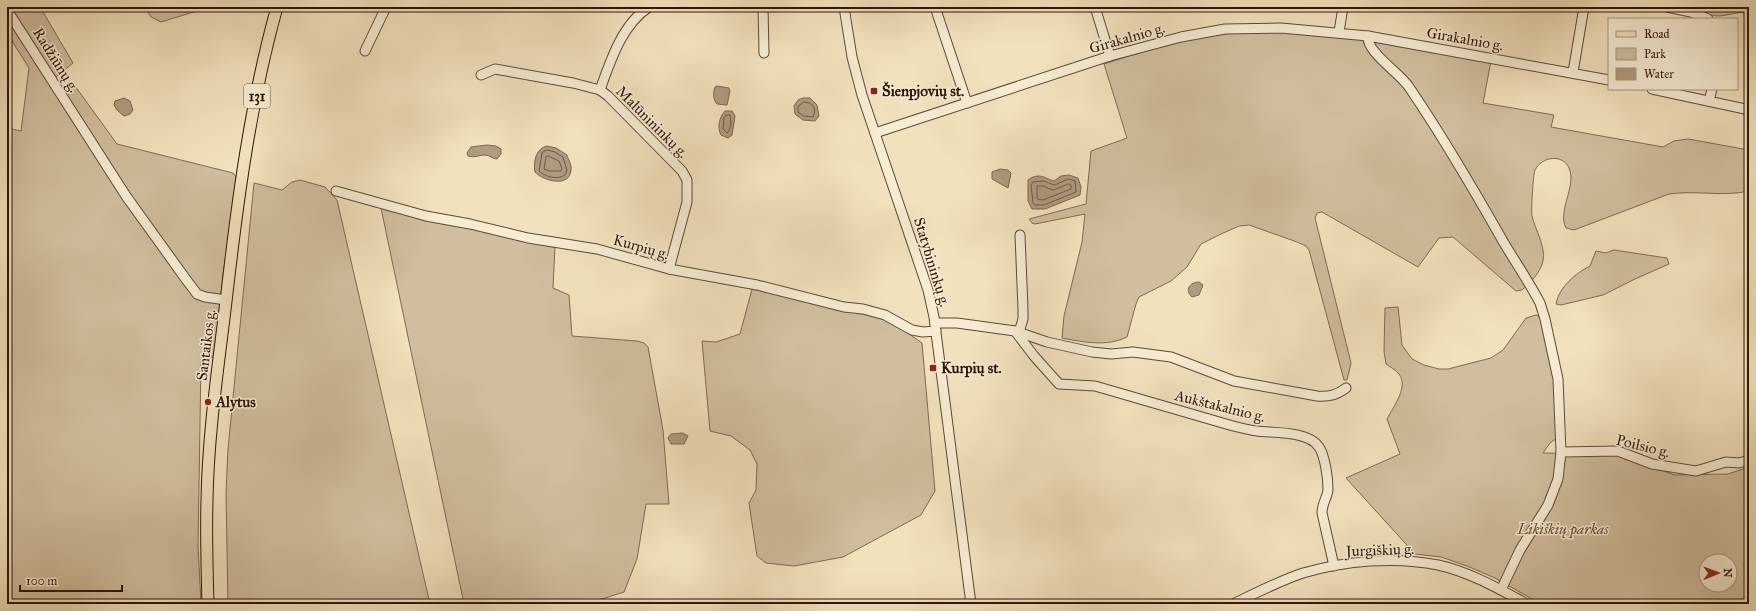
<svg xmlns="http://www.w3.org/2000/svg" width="1756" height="611" font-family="'IM FELL Great Primer',serif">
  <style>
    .green { fill: #d0be9e; stroke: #806954; fill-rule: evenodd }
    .water { fill: #af9b7f; stroke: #7c6550 }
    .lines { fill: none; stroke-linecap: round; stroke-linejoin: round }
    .shore { stroke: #6f5844; stroke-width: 1 }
    .minor-casing { stroke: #604736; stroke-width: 11 }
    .major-casing { stroke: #2f1409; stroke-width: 13 }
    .minor { stroke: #f6ecd3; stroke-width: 9 }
    .major { stroke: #f1e1bc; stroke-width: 11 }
    .poi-dot { fill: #8f2418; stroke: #f6ecd3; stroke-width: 1.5 }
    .labels { text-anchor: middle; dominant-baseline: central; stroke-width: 3; stroke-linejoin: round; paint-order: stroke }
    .shield { fill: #f6ecd3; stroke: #6b5546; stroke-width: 1 }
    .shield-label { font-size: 14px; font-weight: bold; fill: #2f1409 }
    .street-label { font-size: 15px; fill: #2f1409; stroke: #f6ecd3 }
    .poi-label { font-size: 15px; font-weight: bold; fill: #2f1409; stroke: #f6ecd3; text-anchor: start }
    .park-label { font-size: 15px; font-style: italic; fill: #5f4736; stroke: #f6ecd3 }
  </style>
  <rect width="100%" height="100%" fill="#f1e1bc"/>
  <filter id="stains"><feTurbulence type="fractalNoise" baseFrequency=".005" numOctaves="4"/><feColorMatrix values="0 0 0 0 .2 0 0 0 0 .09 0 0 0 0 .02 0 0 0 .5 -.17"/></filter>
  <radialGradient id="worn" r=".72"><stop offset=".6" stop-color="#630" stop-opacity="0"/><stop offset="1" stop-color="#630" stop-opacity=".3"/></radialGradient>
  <g class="green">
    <polygon points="7,7 40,7 73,63 51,81 58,94 75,86 117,144 233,173 236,177 237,185 223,274 215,354 213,357 204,358 201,362 198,546 201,604 7,604 7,128 21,131 29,68 7,33"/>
    <polygon points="145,7 210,7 161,22 151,17"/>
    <path d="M1683,7H1749V13C1736,11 1729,16 1717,16C1708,15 1693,9 1683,7Z"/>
    <path d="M1275,30L1349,37L1491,61L1483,103L1554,115L1551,127L1663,147L1674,141L1688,139L1749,150V191C1723,197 1695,190 1669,194L1574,230L1566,228C1557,210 1577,187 1569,168C1563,154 1542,156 1535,170C1533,175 1531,211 1532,216C1535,229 1546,247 1543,261C1540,273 1531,282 1522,290L1516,291L1453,237L1439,238L1418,267L1322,212L1317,213L1315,218L1351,363L1347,380H1344L1309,250L1306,246L1297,242L1249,225L1239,226L1221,234L1201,244L1187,267L1171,281L1139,297L1136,304L1127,337C1107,347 1083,342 1062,338L1064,316L1082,242L1085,214L1035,224L1032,223L1029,219L1086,204L1091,151L1127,138L1104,64C1138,53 1173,42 1208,35C1230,31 1253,31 1275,30Z"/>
    <polygon points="300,180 325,187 337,200 430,604 228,604 226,493 228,449 254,183 282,190 292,182"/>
    <polygon points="381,208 555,247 553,288 569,295 572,336 637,341 644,343 648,347 663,430 669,504 646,504 637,559 624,592 602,599 583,602 581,604 464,604"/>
    <path d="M1614,250L1667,258L1669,264L1635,279L1603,295L1561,305L1556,304C1559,287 1576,273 1590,266L1596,251L1606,253Z"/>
    <polygon points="752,289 889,320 922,343 935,491 921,515 843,557 794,566 766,563 757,556 749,503 756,490 757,464 750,450 731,436 710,431 702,341 716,342 740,334"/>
    <path d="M1398,307L1402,345L1412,359L1424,365L1439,369H1448L1491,358L1503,350L1526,318L1536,315L1541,317L1553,366L1557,438L1550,443L1543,453L1614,454L1675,475L1728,474L1749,467V604H1541L1495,578L1467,566L1441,557L1415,554L1346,478L1400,454L1387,419C1393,407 1409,387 1399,374C1396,370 1390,367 1386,364L1384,351L1385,308ZM1706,561H1730V585H1706Z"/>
  </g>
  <g class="water">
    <path d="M717,86L729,88L730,91L727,105L717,104C713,100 713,92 715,87Z"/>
    <polygon points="124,98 130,101 133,110 130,114 124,116 117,110 114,105 115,101"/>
    <polygon points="803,98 810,98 817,105 819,116 815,121 803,120 795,114 794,106 798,100"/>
    <path d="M725,111H732L735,116L732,135L728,138L721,135C717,127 719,118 725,111Z"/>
    <path d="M487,145L496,146L501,149V154L497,159C492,159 490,155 485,155C479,155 475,158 468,156L467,153L471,147Z"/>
    <path d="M547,146L556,148L567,155C568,159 572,165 571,170C570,188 543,181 535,172C533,162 536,148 547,146Z"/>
    <polygon points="1000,169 1008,170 1011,173 1008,188 992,179 992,172"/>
    <path d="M1069,175L1078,178L1081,187L1080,195L1045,209H1032L1028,201V180C1039,172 1044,178 1054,181L1061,176Z"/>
    <path d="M1199,282L1203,285L1199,295L1192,297C1184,290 1190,282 1199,282Z"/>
    <polygon points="683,433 688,436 684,444 671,444 668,438 671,434"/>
  </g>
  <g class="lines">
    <g class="shore">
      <path d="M804,102C813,102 817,109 813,117L804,116L798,112V107Z"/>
      <polygon points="727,115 730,115 731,124 729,131 727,133 723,129 724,118"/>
      <path d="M547,150L555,152L563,157L567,170L565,175C557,180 545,177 539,171L542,153Z"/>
      <polygon points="548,156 559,161 562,169 561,171 549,171 544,169 546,157"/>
      <polygon points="1069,179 1075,181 1076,192 1044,205 1035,205 1033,203 1031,185 1033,182 1044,181 1054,185"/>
      <polygon points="1069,184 1071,185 1071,189 1043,200 1037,199 1037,186 1043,186 1053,190"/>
    </g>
    <defs>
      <g id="minor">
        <polyline points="763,7 764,53"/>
        <polyline points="844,7 852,57 862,95 928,290 934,317 971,604"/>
        <polyline points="935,7 967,103"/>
        <polyline points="1095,7 1110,56"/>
        <polyline points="1667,7 1691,12 1708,19"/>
        <polyline points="7,10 126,196 185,278 197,294 205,297 226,300"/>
        <polyline points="1339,32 1343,7"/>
        <path d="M1368,36C1366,52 1400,73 1409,87C1443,137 1474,190 1504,243C1516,263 1529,282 1540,303L1545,319L1558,379L1561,452"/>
        <polyline points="365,51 386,7"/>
        <polyline points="1573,72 1584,7"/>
        <polyline points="481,75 495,69 573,83 600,90 608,96 682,171 687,180 687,202 669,269"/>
        <polyline points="1652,89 1745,109 1749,108"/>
        <path d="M600,90C610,62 622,24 649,7"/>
        <polyline points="1709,101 1712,89"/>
        <polyline points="875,133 1110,56 1181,37 1225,29 1281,28 1368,36 1609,80"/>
        <polyline points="336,191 426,216 470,224 528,238 597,249 669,269 757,285 844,307 863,309 885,315 912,330 923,332 936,331"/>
        <path d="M935,323H957L1015,331L1047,342L1092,352L1111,354L1133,352L1171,357L1234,381L1317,396C1329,397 1337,395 1346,388"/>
        <path d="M1015,331L1034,356L1059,384L1095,386L1233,426C1241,428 1249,430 1257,431C1274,433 1309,431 1319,447C1325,456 1328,478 1328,489C1328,497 1322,502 1322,513L1334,566"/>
        <polyline points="1019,332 1023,319 1023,309 1020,235"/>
        <polyline points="1501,590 1520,550 1548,505 1558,479 1561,452 1618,451 1652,464 1696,471 1726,462 1739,463 1749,460"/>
        <path d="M1233,604C1256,593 1279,581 1303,573C1345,561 1395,556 1438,565C1470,572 1499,589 1527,604"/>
      </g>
      <path id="major" d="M208,604C207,570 206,535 207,501C208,432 219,362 227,293C238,197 251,100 277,7"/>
    </defs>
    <use href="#minor" class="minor-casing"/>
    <use href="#major" class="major-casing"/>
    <use href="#minor" class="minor"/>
    <use href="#major" class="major"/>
  </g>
  <g class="poi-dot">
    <rect x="870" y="87" width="8" height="8" rx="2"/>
    <rect x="929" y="364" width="8" height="8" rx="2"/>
    <circle cx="208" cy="402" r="4"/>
  </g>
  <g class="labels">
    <rect class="shield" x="244" y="84" width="26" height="24" rx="3"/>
    <g class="shield-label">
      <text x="257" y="96">131</text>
    </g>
    <g class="street-label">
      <text transform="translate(1127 38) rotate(-16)">Girakalnio g.</text>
      <text transform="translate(1465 39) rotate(10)">Girakalnio g.</text>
      <text transform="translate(56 60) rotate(58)">Radžiūnų g.</text>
      <text transform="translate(652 122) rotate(45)">Malūnininkų g.</text>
      <text transform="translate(641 247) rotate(16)">Kurpių g.</text>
      <text transform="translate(932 262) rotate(73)">Statybininkų g.</text>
      <text transform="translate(206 345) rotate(-83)">Santaikos g.</text>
      <text transform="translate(1220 406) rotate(14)">Aukštakalnio g.</text>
      <text transform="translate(1643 446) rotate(14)">Poilsio g.</text>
      <text transform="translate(1380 550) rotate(-2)">Jurgiškių g.</text>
    </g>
    <g class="poi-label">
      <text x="882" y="91">Šienpjovių st.</text>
      <text x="941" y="368">Kurpių st.</text>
      <text x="216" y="402">Alytus</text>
    </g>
    <g class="park-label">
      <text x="1563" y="529">Likiškių parkas</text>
    </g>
  </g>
  <rect width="1756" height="611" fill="none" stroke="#f1e1bc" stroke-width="24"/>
  <rect x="8" y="8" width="1740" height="595" fill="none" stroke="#2f1409" stroke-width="2"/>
  <rect x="12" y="12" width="1732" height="587" fill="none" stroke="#2f1409"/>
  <rect x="1608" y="18" width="130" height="72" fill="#f6ecd3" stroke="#a69682"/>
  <rect x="1616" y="31" width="20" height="6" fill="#f1e1bc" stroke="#a69682"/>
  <text x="1644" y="38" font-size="12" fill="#2f1409">Road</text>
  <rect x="1616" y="48" width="20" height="12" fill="#d0be9e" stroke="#a69682"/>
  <text x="1644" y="58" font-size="12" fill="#2f1409">Park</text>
  <rect x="1616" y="68" width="20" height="12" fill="#af9b7f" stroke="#a69682"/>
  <text x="1644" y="78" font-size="12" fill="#2f1409">Water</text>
  <g transform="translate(1718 573) rotate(89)"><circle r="19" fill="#f6ecd3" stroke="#a69682"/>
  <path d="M0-3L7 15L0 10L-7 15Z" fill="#8f2418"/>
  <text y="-6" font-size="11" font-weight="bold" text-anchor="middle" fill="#2f1409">N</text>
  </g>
  <path d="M20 585v6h102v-6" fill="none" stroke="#2f1409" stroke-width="2"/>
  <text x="26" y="585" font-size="12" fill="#2f1409" stroke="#f6ecd3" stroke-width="3" paint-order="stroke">100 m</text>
  <rect width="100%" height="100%" filter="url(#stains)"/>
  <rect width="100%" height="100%" fill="url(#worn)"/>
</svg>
